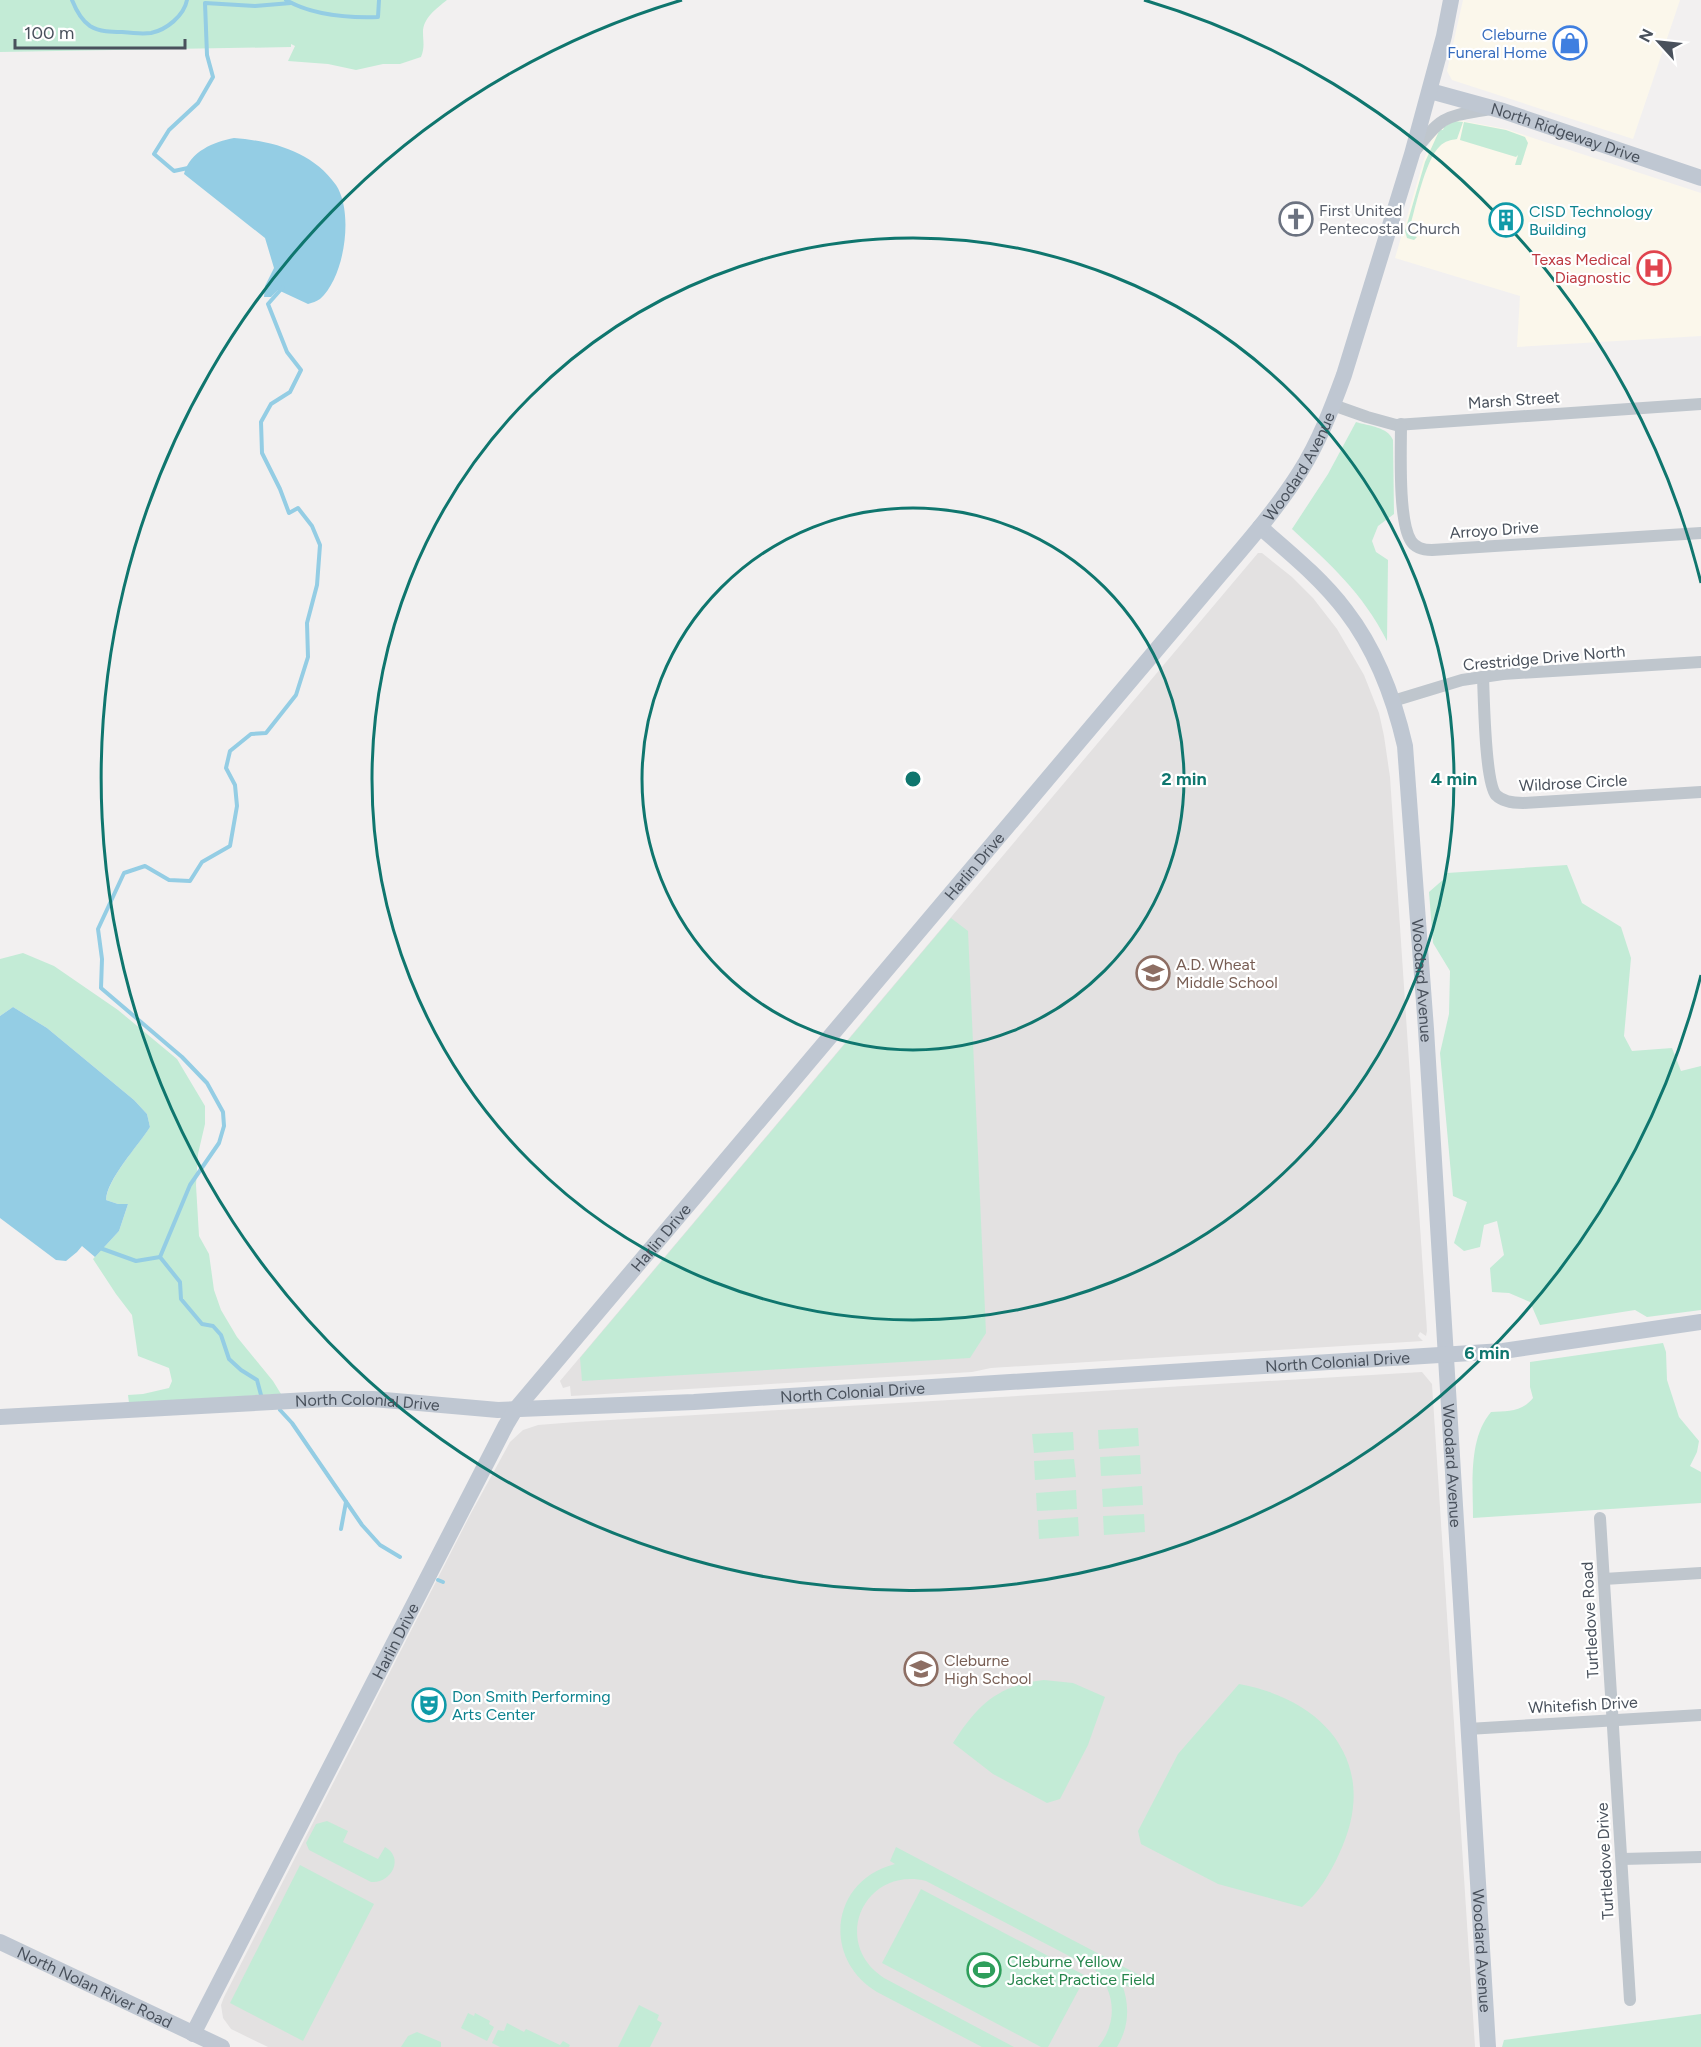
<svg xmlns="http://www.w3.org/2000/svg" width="1701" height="2047" font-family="Figtree,sans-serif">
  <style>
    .commercial { fill: #fbf7eb }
    .education { fill: #e3e1e1 }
    .green { fill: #c3ebd6 }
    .water { fill: #94cde4 }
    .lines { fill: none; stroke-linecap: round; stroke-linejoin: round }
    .stream { stroke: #94cde4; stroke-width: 4 }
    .street { stroke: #bfc6cd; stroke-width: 12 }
    .secondary { stroke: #bfc7d2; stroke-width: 16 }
    .ring { fill: none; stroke: #0f766e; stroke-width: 3 }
    .labels { text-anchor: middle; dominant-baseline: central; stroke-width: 4.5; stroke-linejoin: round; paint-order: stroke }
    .shop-label { font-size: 16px; fill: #366cbe; stroke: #fff; text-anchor: end }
    .street-label { font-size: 16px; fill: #49515c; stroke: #fff }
    .worship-label { font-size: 16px; fill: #5b616d; stroke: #fff; text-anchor: start }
    .culture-label { font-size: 16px; fill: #0d838f; stroke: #fff; text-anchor: start }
    .health-label { font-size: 16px; fill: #be3a42; stroke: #fff; text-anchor: end }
    .education-label { font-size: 16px; fill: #785e54; stroke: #fff; text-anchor: start }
    .leisure-label { font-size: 16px; fill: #27864d; stroke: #fff; text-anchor: start }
    .centre { fill: #0f766e; stroke: #fff; stroke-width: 3 }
    .ring-label { font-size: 18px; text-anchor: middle; font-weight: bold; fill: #0f766e; stroke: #fff; stroke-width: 4.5; stroke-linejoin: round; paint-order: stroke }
  </style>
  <rect width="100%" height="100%" fill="#f2f0f0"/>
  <g class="commercial">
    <polygon points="1463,0 1680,0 1633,139 1452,80 1447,71"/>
    <polygon points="1458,120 1506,129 1701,193 1701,336 1517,347 1520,296 1395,258 1424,159 1433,136 1436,130"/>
  </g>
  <g class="education">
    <polygon points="1258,553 1262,553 1292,577 1313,598 1337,629 1364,675 1379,713 1384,736 1390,777 1427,1331 1426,1336 1420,1332 1418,1336 1423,1341 991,1368 972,1372 571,1396 570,1386 563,1388 560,1381"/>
    <polygon points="1422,1372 1432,1384 1475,2047 268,2047 231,2029 223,2018 221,2005 224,1997 470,1515 510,1442 523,1430 538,1425 576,1422"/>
  </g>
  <g class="green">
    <path d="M0,0H447C437,8 423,18 423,32C423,42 425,47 421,57L400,64H383L356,70L328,64L288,61L295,46L291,44V47L0,52Z"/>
    <path d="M1454,121L1463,122L1457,139C1451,140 1445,141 1440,146C1425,159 1414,214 1408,234L1417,237L1414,240L1407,238L1405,231L1425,162L1440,129L1443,130L1444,127Z"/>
    <polygon points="1464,122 1506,130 1525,137 1528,143 1521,165 1515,165 1518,155 1516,157 1460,140"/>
    <path d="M1356,422C1369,426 1388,427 1393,440L1394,514L1378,526L1372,541L1376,552L1388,560L1387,641C1362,592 1331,565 1292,529L1328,474Z"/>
    <polygon points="1567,865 1582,903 1621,927 1631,958 1624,1036 1632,1051 1672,1048 1681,1071 1701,1066 1701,1310 1647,1317 1635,1310 1540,1325 1530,1302 1509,1293 1492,1292 1490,1268 1504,1255 1497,1221 1484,1225 1480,1247 1464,1251 1454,1243 1467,1202 1453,1196 1440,1053 1449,1014 1450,971 1433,943 1429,892 1445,878 1447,873"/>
    <polygon points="951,918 968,931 986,1333 970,1358 582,1381 580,1358"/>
    <path d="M23,953L54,966L118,1010L177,1059L205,1106V1124L198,1154L196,1185L199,1236L209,1254L214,1290L221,1310L237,1337L273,1381L281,1394L129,1403L128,1395L143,1394L169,1388L172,1381L169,1368L138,1356L132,1315L116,1294L93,1259L119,1231L128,1204H118L106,1200C108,1178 137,1147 150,1127L147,1114L134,1100L47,1028L13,1007L0,1016V959Z"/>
    <path d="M1663,1343L1666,1352L1667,1380L1679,1417L1699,1441L1697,1452L1690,1466L1701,1472V1503L1473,1518C1473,1484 1468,1439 1491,1412C1507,1411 1522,1412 1533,1398L1530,1387V1362Z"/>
    <polygon points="1138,1428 1139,1446 1099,1449 1098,1430"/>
    <polygon points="1073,1432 1074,1450 1034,1453 1032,1434"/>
    <polygon points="1140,1455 1141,1474 1101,1476 1100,1457"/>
    <polygon points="1074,1459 1076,1477 1035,1480 1034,1461"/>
    <polygon points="1142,1486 1143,1505 1103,1507 1102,1489"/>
    <polygon points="1076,1490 1077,1509 1037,1511 1036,1493"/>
    <polygon points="1144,1514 1145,1532 1104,1535 1103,1516"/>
    <polygon points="1078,1517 1079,1536 1039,1539 1038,1520"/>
    <path d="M1044,1680L1073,1683L1105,1697L1088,1745L1060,1799L1047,1803L993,1774L953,1743C977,1705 998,1685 1044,1680Z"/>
    <path d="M1239,1684C1328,1700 1381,1767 1339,1854C1330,1874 1319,1892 1302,1907L1218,1884L1141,1844L1138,1831L1178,1754Z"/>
    <path d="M327,1821L348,1831L343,1842L378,1859L385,1847C405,1858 391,1884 371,1882L309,1850L306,1843L316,1824Z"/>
    <path d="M896,1847L1141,1976L1134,1989L1122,1984C1130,2006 1129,2027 1117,2047H1098C1118,2023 1116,1991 1094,1969L926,1881C864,1866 830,1943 884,1978L1014,2047H982L877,1992C821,1958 831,1880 895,1864L890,1861Z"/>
    <polygon points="300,1865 374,1904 303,2041 230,2003"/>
    <polygon points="921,1889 1086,1976 1048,2047 1041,2047 882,1963"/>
    <polygon points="639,2005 659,2015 657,2020 662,2023 650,2047 618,2047"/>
    <polygon points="468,2013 474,2016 475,2013 490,2021 489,2024 494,2027 487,2041 461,2028"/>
    <polygon points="1701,2014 1701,2047 1502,2047 1504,2040"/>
    <polygon points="507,2023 524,2032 526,2029 560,2045 563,2041 570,2045 569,2047 500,2047 492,2043 498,2030 504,2031"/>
    <polygon points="417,2032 441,2042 441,2047 401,2047 408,2036"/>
  </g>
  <g class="water">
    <path d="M234,138C272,141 312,151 336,185C354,212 345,277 320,299C317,301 312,303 308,304L278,290L271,297H264L265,286L274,268L265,238L184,174C190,151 214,142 234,138Z"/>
    <path d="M13,1007L47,1028L134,1100L147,1114L150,1127C138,1146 107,1179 106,1200L118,1204H128L119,1231L95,1257L82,1246L77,1252L66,1261L56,1260L0,1218V1016Z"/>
  </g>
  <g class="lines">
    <g class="stream">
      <path d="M72,0C76,10 81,20 90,26C100,32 112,32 122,32C131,33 142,34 151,33C166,30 184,16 187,0"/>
      <path d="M286,0C312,15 348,18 378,17L379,0"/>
      <polyline points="188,168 174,171 154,154 169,130 198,103 213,77 207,55 205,3 255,6 291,3"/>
      <polyline points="100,1248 136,1261 160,1257"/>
      <polyline points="261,1395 257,1380 241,1370 229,1359 221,1335 213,1326 202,1324 181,1299 180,1282 160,1257 190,1185 219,1143 224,1126 223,1112 207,1083 182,1057 101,988 102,959 98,929 124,873 145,866 169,880 190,881 202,862 230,846 237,806 235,785 226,768 230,751 251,734 266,733 296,695 308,657 307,623 317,585 320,545 312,526 298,508 289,513 280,489 262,453 261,422 271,404 290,392 301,370 287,352 268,304 283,287"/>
      <polyline points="280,1410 292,1423 362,1525 380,1545 400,1557"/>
      <polyline points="341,1529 346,1502"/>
      <polyline points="438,1580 443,1582"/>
    </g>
    <g class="street">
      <path d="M1415,151C1443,114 1445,117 1490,109"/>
      <polyline points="1333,405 1367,417 1396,425 1701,404"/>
      <path d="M1401,424C1401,450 1398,521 1411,541C1416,549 1424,550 1432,550L1701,533"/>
      <path d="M1483,677C1484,699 1485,782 1496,795C1503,802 1513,803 1523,803L1701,792"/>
      <polyline points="1393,701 1462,680 1503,674 1701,662"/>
      <polyline points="1600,1518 1630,2000"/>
      <polyline points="1604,1579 1701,1573"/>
      <polyline points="1468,1729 1701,1715"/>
      <polyline points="1622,1859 1701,1857"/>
    </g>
    <g class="secondary">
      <path id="s1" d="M1430,91L1503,111L1701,178"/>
      <path id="s2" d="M1260,527C1290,553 1322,579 1346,611C1376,650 1394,698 1405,746L1426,1029L1488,2047"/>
      <path id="s3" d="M0,1417L327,1399H373L498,1410L694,1402L1503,1351L1701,1322"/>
      <path id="s4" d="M0,1942L222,2047"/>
      <path id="s5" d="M193,2034L506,1425L515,1410L1217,578C1246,544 1276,510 1300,472C1319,442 1332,408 1344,375L1412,154L1444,36L1451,0"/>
    </g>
  </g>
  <g class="ring">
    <circle cx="913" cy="779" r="271"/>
    <circle cx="913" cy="779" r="541"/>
    <path d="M1701 975A812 812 0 1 1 682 0M1144 0A812 812 0 0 1 1701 583"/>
  </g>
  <defs>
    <symbol id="shop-ring" viewBox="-11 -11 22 22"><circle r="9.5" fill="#fff" stroke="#3f7fe0" stroke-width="1.5"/><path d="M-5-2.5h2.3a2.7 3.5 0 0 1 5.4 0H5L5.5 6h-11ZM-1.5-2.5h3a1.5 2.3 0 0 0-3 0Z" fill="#3f7fe0"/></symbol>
    <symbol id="church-ring" viewBox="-11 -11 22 22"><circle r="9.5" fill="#fff" stroke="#6b7280" stroke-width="1.5"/><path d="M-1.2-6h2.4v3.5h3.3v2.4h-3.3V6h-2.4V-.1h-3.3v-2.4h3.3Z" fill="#6b7280"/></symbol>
    <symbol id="building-ring" viewBox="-11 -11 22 22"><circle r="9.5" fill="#fff" stroke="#0f9aa8" stroke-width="1.5"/><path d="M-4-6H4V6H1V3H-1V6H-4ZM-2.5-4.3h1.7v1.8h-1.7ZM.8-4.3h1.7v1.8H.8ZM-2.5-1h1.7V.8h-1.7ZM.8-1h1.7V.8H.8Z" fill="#0f9aa8"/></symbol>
    <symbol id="hospital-ring" viewBox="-11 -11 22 22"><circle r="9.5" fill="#fff" stroke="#e0444e" stroke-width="1.5"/><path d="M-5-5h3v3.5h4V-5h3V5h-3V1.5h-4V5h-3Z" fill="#e0444e"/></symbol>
    <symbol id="school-ring" viewBox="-11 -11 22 22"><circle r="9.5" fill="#fff" stroke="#8d6e63" stroke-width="1.5"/><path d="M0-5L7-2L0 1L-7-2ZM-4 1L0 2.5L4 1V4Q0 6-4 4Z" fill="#8d6e63"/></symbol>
    <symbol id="theatre-ring" viewBox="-11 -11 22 22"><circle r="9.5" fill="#fff" stroke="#0f9aa8" stroke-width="1.5"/><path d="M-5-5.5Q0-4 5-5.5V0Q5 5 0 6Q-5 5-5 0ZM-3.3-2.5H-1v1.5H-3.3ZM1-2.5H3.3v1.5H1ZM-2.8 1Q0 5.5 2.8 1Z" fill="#0f9aa8"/></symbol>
    <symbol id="stadium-ring" viewBox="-11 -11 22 22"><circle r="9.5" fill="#fff" stroke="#2e9e5b" stroke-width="1.5"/><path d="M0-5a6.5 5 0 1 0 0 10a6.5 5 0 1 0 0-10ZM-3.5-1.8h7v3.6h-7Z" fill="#2e9e5b"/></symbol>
  </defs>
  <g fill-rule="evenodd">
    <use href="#shop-ring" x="1551" y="24" width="38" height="38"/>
    <use href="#church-ring" x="1277" y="200" width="38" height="38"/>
    <use href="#building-ring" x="1487" y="201" width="38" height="38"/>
    <use href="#hospital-ring" x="1635" y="249" width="38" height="38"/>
    <use href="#school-ring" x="1134" y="954" width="38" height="38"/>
    <use href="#school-ring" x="902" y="1650" width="38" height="38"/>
    <use href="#theatre-ring" x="410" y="1686" width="38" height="38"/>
    <use href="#stadium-ring" x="965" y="1951" width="38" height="38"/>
  </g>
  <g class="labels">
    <g class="shop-label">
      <text x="1547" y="34">Cleburne<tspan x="1547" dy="18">Funeral Home</tspan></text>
    </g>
    <g class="street-label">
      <text stroke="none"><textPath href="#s1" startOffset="142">North Ridgeway Drive</textPath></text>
      <text transform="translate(1514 400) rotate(-4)">Marsh Street</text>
      <text stroke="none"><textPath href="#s5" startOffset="1930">Woodard Avenue</textPath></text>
      <text transform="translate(1494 530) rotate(-4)">Arroyo Drive</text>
      <text transform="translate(1544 658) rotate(-5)">Crestridge Drive North</text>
      <text transform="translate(1573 783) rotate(-3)">Wildrose Circle</text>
      <text stroke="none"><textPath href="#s5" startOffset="1414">Harlin Drive</textPath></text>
      <text stroke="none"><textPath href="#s2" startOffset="504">Woodard Avenue</textPath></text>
      <text stroke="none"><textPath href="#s5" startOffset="928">Harlin Drive</textPath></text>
      <text stroke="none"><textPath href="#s3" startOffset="1340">North Colonial Drive</textPath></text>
      <text stroke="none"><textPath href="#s3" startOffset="854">North Colonial Drive</textPath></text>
      <text stroke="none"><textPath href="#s3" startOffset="368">North Colonial Drive</textPath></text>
      <text stroke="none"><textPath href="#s2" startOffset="990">Woodard Avenue</textPath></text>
      <text transform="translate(1590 1620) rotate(-93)">Turtledove Road</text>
      <text stroke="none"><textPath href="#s5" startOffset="442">Harlin Drive</textPath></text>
      <text transform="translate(1583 1705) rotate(-3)">Whitefish Drive</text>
      <text transform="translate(1605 1861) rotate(-93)">Turtledove Drive</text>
      <text stroke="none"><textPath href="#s2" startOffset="1476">Woodard Avenue</textPath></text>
      <text stroke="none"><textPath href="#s4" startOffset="105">North Nolan River Road</textPath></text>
    </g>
    <g class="worship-label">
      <text x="1319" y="210">First United<tspan x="1319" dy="18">Pentecostal Church</tspan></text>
    </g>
    <g class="culture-label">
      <text x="1529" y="211">CISD Technology<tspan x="1529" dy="18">Building</tspan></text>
      <text x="452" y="1696">Don Smith Performing<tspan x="452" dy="18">Arts Center</tspan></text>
    </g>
    <g class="health-label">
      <text x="1631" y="259">Texas Medical<tspan x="1631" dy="18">Diagnostic</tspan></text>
    </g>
    <g class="education-label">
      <text x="1176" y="964">A.D. Wheat<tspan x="1176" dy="18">Middle School</tspan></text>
      <text x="944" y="1660">Cleburne<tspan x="944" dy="18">High School</tspan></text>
    </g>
    <g class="leisure-label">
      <text x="1007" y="1961">Cleburne Yellow<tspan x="1007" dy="18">Jacket Practice Field</tspan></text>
    </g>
  </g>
  <circle cx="913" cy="779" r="9" class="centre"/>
  <g class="ring-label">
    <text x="1184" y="785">2 min</text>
    <text x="1454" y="785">4 min</text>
    <text x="1487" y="1359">6 min</text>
  </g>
  <g transform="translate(1659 42) rotate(297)" stroke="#ffffff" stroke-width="4.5" paint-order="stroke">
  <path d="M0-4.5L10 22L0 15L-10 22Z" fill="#49515c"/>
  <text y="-9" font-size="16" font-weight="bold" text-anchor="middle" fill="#49515c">N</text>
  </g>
  <path d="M15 39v9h170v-9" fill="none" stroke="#49515c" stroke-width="3"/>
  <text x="24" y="39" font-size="18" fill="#49515c" stroke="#ffffff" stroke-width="4.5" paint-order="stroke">100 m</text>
</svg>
